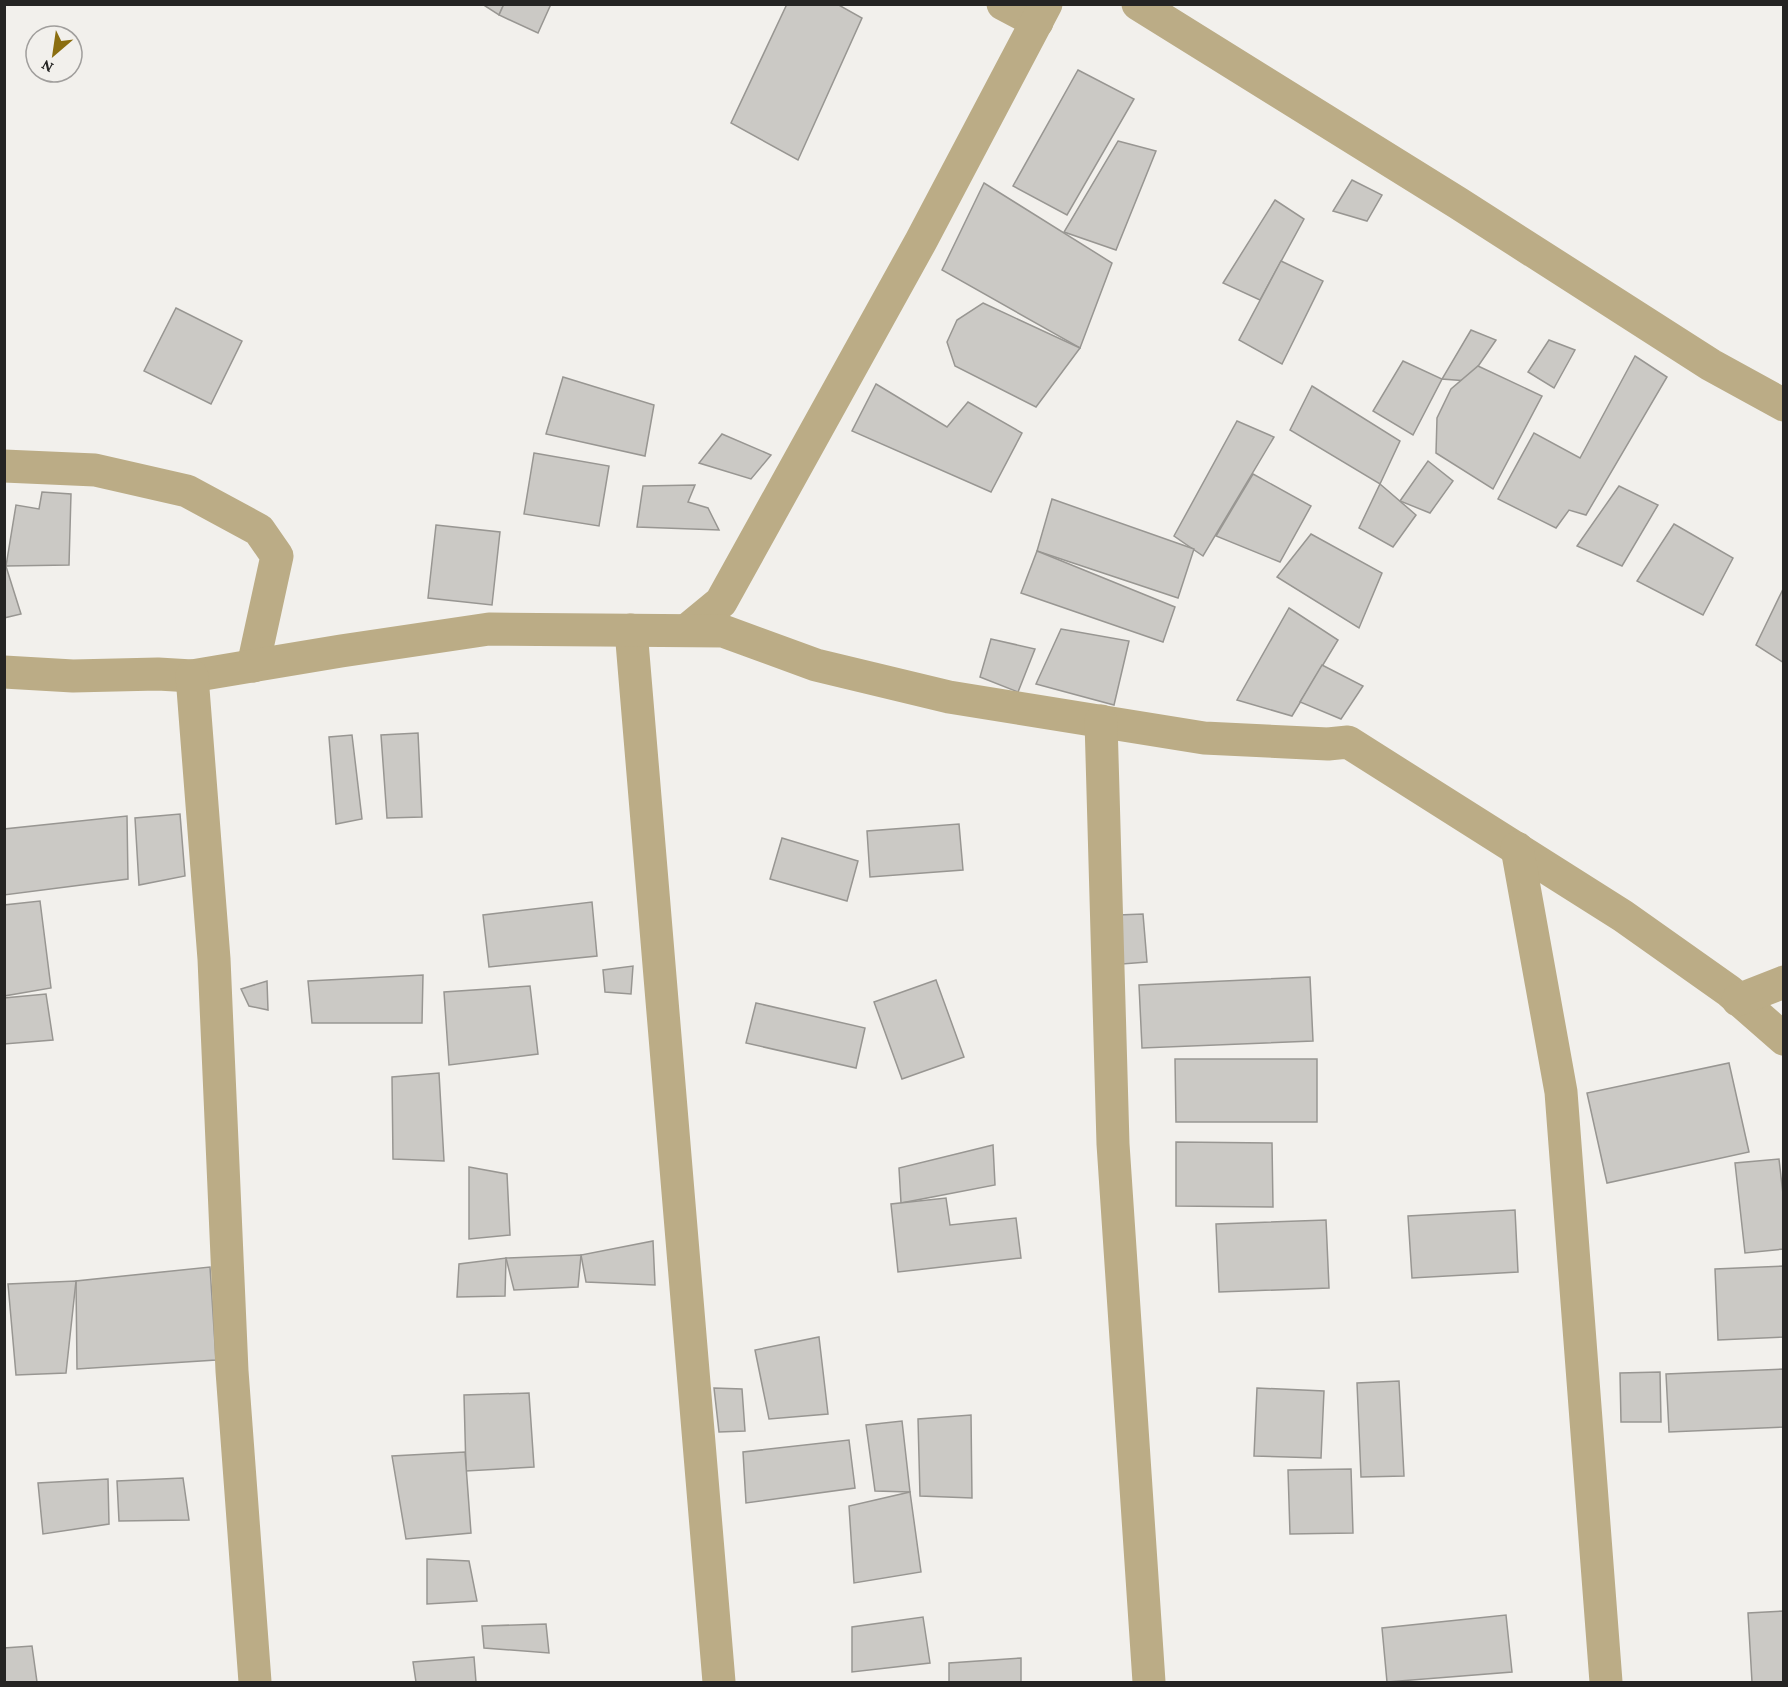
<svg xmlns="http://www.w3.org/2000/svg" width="1788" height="1687" font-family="'Crimson Pro',serif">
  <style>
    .building { fill: #cbc9c5; stroke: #989692; stroke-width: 1.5 }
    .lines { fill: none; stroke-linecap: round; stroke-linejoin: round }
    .minor { stroke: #bbac86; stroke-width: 33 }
  </style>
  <rect width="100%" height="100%" fill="#f2f0ec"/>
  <g class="building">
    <polygon points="482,4 504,4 499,15"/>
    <polygon points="504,4 551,4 538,33 499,15"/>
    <polygon points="787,4 837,4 862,18 798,160 731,123"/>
    <polygon points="1078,70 1134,99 1067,215 1013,186"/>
    <polygon points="1118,141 1156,151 1116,250 1064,232"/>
    <polygon points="1352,180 1382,195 1367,221 1333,211"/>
    <polygon points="984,183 1112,263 1080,348 942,270"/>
    <polygon points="1275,200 1304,219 1260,300 1223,283"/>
    <polygon points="1281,261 1323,281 1282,364 1239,340"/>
    <polygon points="983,303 1080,348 1036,407 955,366 947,342 957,320"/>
    <polygon points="176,308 242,341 211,404 144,371"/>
    <polygon points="1471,330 1496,340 1468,381 1442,379"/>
    <polygon points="1549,340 1575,350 1554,388 1528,372"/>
    <polygon points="1635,356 1667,377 1586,515 1569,510 1556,528 1498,499 1534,433 1580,458"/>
    <polygon points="1403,361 1442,379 1413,435 1373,411"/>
    <polygon points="1478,366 1542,396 1493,489 1436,453 1437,418 1451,389"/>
    <polygon points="563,377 654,405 645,456 546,434"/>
    <polygon points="876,384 947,427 968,402 1022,433 991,492 852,431"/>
    <polygon points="1312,386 1400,441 1380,484 1290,430"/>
    <polygon points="1237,421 1274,437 1203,556 1174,536"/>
    <polygon points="722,434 771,455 751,479 699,463"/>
    <polygon points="534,453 609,466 599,526 524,514"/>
    <polygon points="1428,461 1453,481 1430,513 1400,501"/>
    <polygon points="1253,474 1311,506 1280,562 1216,536"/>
    <polygon points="1380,484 1416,515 1393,547 1359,528"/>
    <polygon points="695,485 688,502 708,508 719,530 637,527 643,486"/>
    <polygon points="1619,486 1658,505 1622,566 1577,546"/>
    <polygon points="42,492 71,494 69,565 6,566 16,505 39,509"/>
    <polygon points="1052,499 1194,549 1178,598 1037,551"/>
    <polygon points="1674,524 1733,558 1703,615 1637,581"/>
    <polygon points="436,525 500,532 492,605 428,598"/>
    <polygon points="1311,534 1382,573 1359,628 1277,577"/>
    <polygon points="1037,551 1175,607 1163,642 1021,593"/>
    <polygon points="4,560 21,614 4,618"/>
    <polygon points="1784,587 1784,663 1756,645"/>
    <polygon points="1289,608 1338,640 1292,716 1237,700"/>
    <polygon points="1061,629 1129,641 1114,705 1036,684"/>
    <polygon points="991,639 1035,649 1018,692 980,677"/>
    <polygon points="1322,665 1363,686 1341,719 1300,702"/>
    <polygon points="418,733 422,817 387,818 381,735"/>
    <polygon points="352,735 362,819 336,824 329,737"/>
    <polygon points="180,814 185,876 139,885 135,818"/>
    <polygon points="127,816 128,879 4,895 4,829"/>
    <polygon points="959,824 963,870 870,877 867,831"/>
    <polygon points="782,838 858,861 847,901 770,879"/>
    <polygon points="40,901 51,988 4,996 4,905"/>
    <polygon points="592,902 597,956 489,967 483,915"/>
    <polygon points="1143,914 1147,962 1122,964 1118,915"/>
    <polygon points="633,966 631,994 605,992 603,970"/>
    <polygon points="423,975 422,1023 312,1023 308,981"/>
    <polygon points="1310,977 1313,1041 1142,1048 1139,985"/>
    <polygon points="936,980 964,1057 902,1079 874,1002"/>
    <polygon points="267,981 268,1010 249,1006 241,989"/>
    <polygon points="530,986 538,1054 449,1065 444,992"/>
    <polygon points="46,994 53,1040 4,1044 4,998"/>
    <polygon points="756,1003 865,1028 856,1068 746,1043"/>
    <polygon points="1175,1059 1317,1059 1317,1122 1176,1122"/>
    <polygon points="1729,1063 1749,1152 1607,1183 1587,1093"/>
    <polygon points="439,1073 444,1161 393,1159 392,1077"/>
    <polygon points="1176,1142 1272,1143 1273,1207 1176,1206"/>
    <polygon points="993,1145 995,1185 901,1203 899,1168"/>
    <polygon points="1779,1159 1784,1203 1784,1249 1745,1253 1735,1163"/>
    <polygon points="469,1167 507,1174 510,1235 469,1239"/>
    <polygon points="946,1198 950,1225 1016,1218 1021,1258 898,1272 891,1204"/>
    <polygon points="1515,1210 1518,1272 1412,1278 1408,1216"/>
    <polygon points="1326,1220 1329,1288 1219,1292 1216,1224"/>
    <polygon points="653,1241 655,1285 586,1282 581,1255"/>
    <polygon points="581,1255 578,1287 514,1290 506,1258"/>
    <polygon points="506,1258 505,1296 457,1297 459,1264"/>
    <polygon points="1784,1266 1784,1337 1718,1340 1715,1269"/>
    <polygon points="210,1267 216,1360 77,1369 76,1281"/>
    <polygon points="76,1281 66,1373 16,1375 8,1284"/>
    <polygon points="819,1337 828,1414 769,1419 755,1350"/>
    <polygon points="1784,1369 1784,1427 1669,1432 1666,1374"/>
    <polygon points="1660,1372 1661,1422 1621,1422 1620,1373"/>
    <polygon points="1399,1381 1404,1476 1361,1477 1357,1383"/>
    <polygon points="714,1388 742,1389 745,1431 719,1432"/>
    <polygon points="1257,1388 1324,1391 1321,1458 1254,1456"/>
    <polygon points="529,1393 534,1467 466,1471 464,1395"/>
    <polygon points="971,1415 972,1498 920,1496 918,1419"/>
    <polygon points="902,1421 910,1492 875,1491 866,1425"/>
    <polygon points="849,1440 855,1488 746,1503 743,1452"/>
    <polygon points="465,1452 471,1533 406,1539 392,1456"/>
    <polygon points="1351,1469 1353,1533 1290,1534 1288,1470"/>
    <polygon points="183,1478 189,1520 119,1521 117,1481"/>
    <polygon points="108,1479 109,1524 43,1534 38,1483"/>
    <polygon points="910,1492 921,1572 854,1583 849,1506"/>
    <polygon points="427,1559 469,1561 477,1601 427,1604"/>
    <polygon points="1784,1611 1784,1682 1752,1682 1748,1613"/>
    <polygon points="1506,1615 1512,1672 1387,1682 1382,1628"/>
    <polygon points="923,1617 930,1663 852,1672 852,1627"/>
    <polygon points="546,1624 549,1653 484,1648 482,1626"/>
    <polygon points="32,1646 37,1682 4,1682 4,1648"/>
    <polygon points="474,1657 476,1682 416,1682 413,1662"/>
    <polygon points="1021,1658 1021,1682 949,1682 949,1663"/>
  </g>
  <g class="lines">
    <g class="minor">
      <polyline points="1003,4 1037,22"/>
      <polyline points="1138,4 1458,203 1711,365 1784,405"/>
      <polyline points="4,466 95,470 187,491 259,530 277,556 253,666"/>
      <polyline points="631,630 719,1682"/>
      <polyline points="687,630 721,602 921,241 1046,4"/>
      <polyline points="4,672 73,676 158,674 192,676 341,651 489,629 723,631 816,665 949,697 1204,738 1328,744 1348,742 1623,916 1729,991 1784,1039"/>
      <polyline points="192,676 214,959 232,1371 255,1682"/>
      <polyline points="1101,721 1113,1144 1149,1682"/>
      <polyline points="1517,848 1561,1092 1606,1682"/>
      <polyline points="1738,1000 1784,982"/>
    </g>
  </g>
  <rect width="1788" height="1687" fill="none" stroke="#252423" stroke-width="12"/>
  <g transform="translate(54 54) rotate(209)"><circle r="28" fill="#f2f0ec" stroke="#a09e9c" stroke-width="1.5"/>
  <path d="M0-4.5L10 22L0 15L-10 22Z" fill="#8b6e10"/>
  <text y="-9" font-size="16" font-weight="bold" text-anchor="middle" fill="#252423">N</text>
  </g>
</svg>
